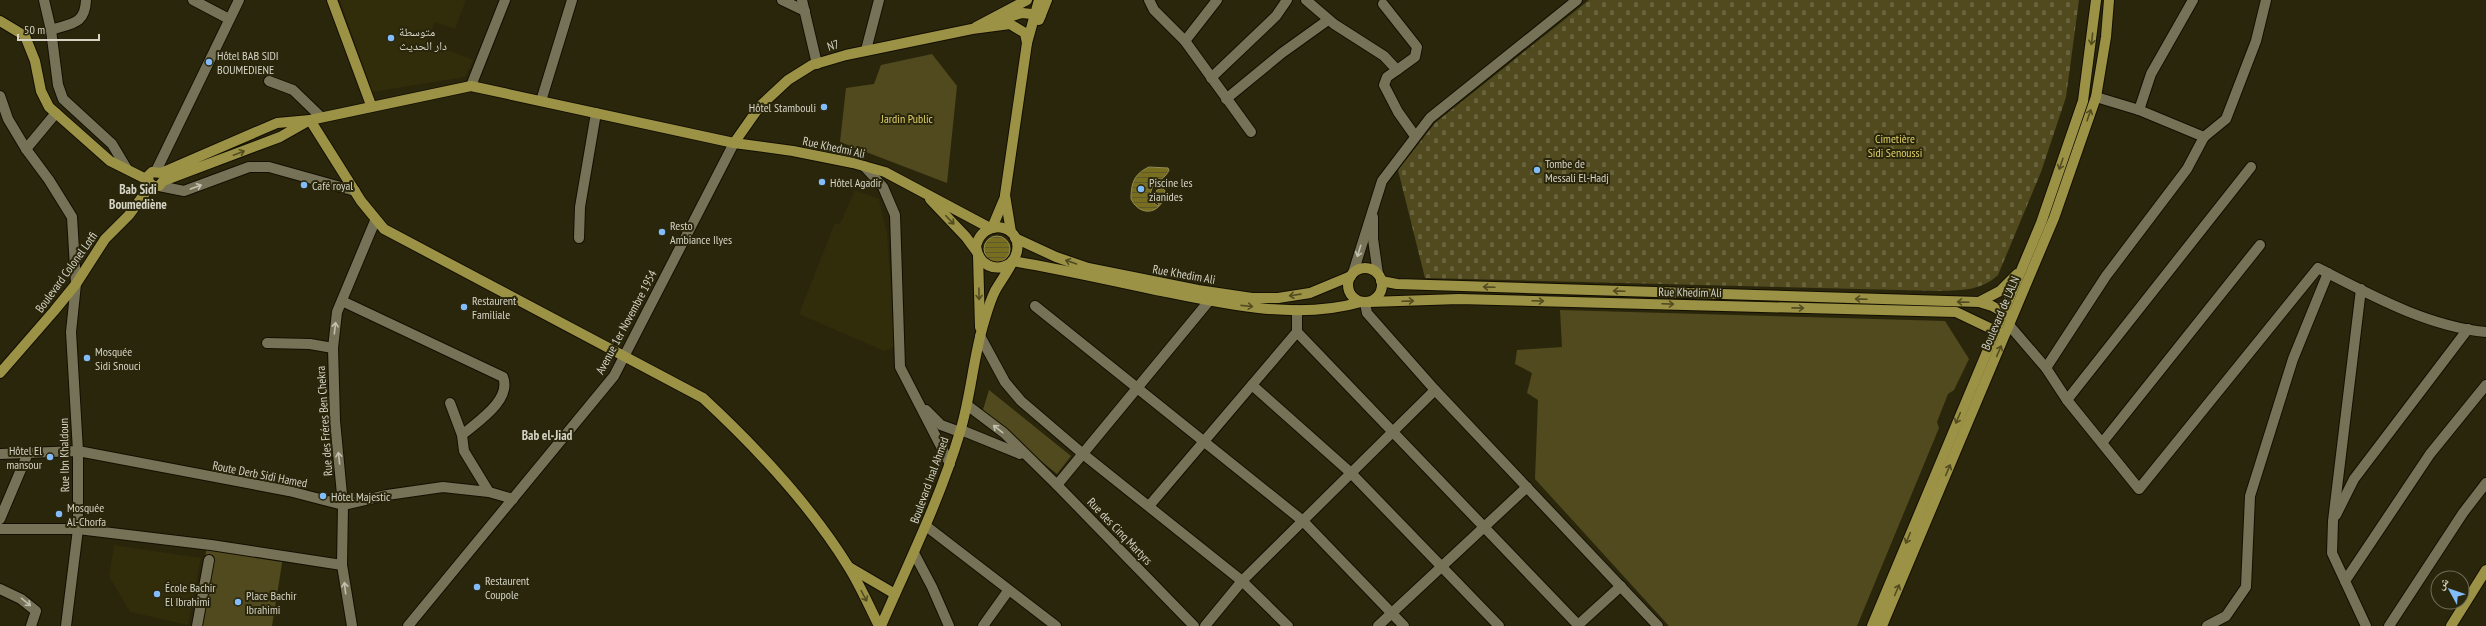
<svg xmlns="http://www.w3.org/2000/svg" width="2486" height="626" font-family="'PT Sans Narrow','Noto Naskh Arabic',sans-serif">
  <style>
    .built { fill: #312c0a }
    .green { fill: #514a1e }
    .cemetery { fill: url(#cemetery-stones) }
    .water { fill: url(#water-rules); stroke: #948c51 }
    .lines { fill: none; stroke-linecap: round; stroke-linejoin: round }
    .minor-casing { stroke: #130f00; stroke-width: 12 }
    .major-casing { stroke: #130f00; stroke-width: 12 }
    .minor { stroke: #767257; stroke-width: 10 }
    .major { stroke: #9c9246; stroke-width: 10 }
    .oneway { stroke: #524c20 }
    .oneway2 { stroke: #c1c0ae }
    .poi-dot { fill: #83bcfb; stroke: #2a260c; stroke-width: 1.5 }
    .labels { text-anchor: middle; dominant-baseline: central; stroke-width: 4; stroke-linejoin: round; paint-order: stroke }
    .poi-label { font-size: 12px; fill: #d4d3c4; stroke: #2a260c; text-anchor: start }
    .street-label { font-size: 12px; fill: #d4d3c4; stroke: #2a260c }
    .park-label { font-size: 12px; fill: #ded067; stroke: #2a260c }
    .neighbourhood-label { font-size: 13px; font-weight: bold; fill: #d4d3c4; stroke: #2a260c }
  </style>
  <defs>
    <pattern id="cemetery-stones" width="16" height="16" patternUnits="userSpaceOnUse"><rect width="16" height="16" fill="#514a1e"/><path d="M2 7V4a2 2 0 0 1 4 0v3zM10 15v-3a2 2 0 0 1 4 0v3z" fill="#69633d"/></pattern>
    <pattern id="water-rules" width="6" height="5" patternUnits="userSpaceOnUse"><rect width="6" height="5" fill="#786e20"/><path d="M0 2.5h6" fill="none" stroke="#5f592c"/></pattern>
  </defs>
  <rect width="100%" height="100%" fill="#2a260c"/>
  <g class="built">
    <polygon points="340,0 466,0 455,29 435,22 424,48 437,54 441,47 473,60 465,77 372,92"/>
    <polygon points="855,190 879,199 887,234 895,344 891,349 884,351 799,314 835,223 840,224"/>
    <polygon points="114,545 201,558 188,625 130,612 109,576"/>
  </g>
  <g class="green">
    <polygon points="932,54 957,86 947,183 840,142 846,88 874,84 881,65"/>
    <polygon points="1560,310 1945,321 1969,359 1954,390 1948,394 1937,422 1939,428 1857,626 1669,626 1535,479 1538,400 1527,393 1532,373 1515,364 1517,350 1562,347"/>
    <polygon points="989,390 1071,456 1057,474 982,413"/>
    <polygon points="207,546 283,557 272,626 193,626"/>
  </g>
  <path class="cemetery" d="M1589,0H2079L2066,97L2041,172L1998,275C1981,291 1962,290 1939,291L1425,278L1398,170L1435,123Z"/>
  <g class="water">
    <path d="M1149,167L1168,168L1169,170C1163,184 1150,178 1150,200L1158,206L1159,204L1154,200L1156,191L1162,187L1165,191C1164,213 1141,219 1131,199C1131,183 1134,174 1149,167Z"/>
    <circle cx="997" cy="249" r="13"/>
  </g>
  <g class="lines">
    <defs>
      <g id="minor">
        <polyline points="44,0 51,30 58,85 63,99 112,144 127,169"/>
        <polyline points="193,0 229,19"/>
        <polyline points="782,0 805,11"/>
        <polyline points="802,0 817,64"/>
        <polyline points="1149,0 1154,10 1185,41 1251,132"/>
        <polyline points="1306,0 1334,24 1384,56 1397,70 1387,77 1384,85 1398,112 1415,136"/>
        <polyline points="1383,4 1417,47 1415,57 1397,70"/>
        <path d="M51,30C71,23 85,25 86,0"/>
        <polyline points="1185,41 1217,0"/>
        <polyline points="866,50 879,0"/>
        <polyline points="1211,78 1276,16 1287,0"/>
        <polyline points="269,81 293,90 321,117"/>
        <polyline points="471,86 505,0"/>
        <polyline points="0,96 8,119 26,149 49,180 72,217 76,284 71,332 78,451 78,529 66,626"/>
        <polyline points="2096,97 2139,110 2204,137"/>
        <polyline points="1226,99 1282,53 1328,20"/>
        <polyline points="541,101 572,0"/>
        <polyline points="2139,110 2151,74 2193,0"/>
        <polyline points="26,149 56,113"/>
        <polyline points="864,166 883,187 895,215 900,367 950,464"/>
        <polyline points="156,171 239,0"/>
        <polyline points="159,186 184,191 249,167 269,167 355,191"/>
        <polyline points="1373,217 1373,239 1378,274"/>
        <polyline points="579,238 580,207 596,113"/>
        <polyline points="1353,273 1382,181 1430,118 1577,0"/>
        <polyline points="2361,289 2333,521 2332,553 2366,626"/>
        <path d="M342,301L503,377C512,400 477,422 462,435"/>
        <polyline points="1365,303 1367,313 1435,390 1658,626"/>
        <polyline points="1035,306 1303,521 1404,626"/>
        <path d="M2009,325L2046,368L2067,400L2139,489L2318,268C2371,295 2426,326 2486,332"/>
        <polyline points="1297,332 1579,626"/>
        <polyline points="980,336 1005,382 1021,401 1083,454 1242,581 1288,626"/>
        <polyline points="267,343 310,344 333,348"/>
        <polyline points="2046,368 2106,276 2187,169 2204,137 2226,119 2256,41 2266,0"/>
        <polyline points="1252,385 1351,473 1499,626"/>
        <polyline points="2067,400 2251,167"/>
        <polyline points="450,403 462,435 464,451 489,492"/>
        <polyline points="967,405 1004,433 1057,485 1194,626"/>
        <polyline points="926,410 941,425 960,432"/>
        <polyline points="961,430 1020,454"/>
        <polyline points="2102,443 2260,245"/>
        <polyline points="0,454 78,451 289,491 343,505 387,495 443,487 489,492 513,499"/>
        <polyline points="1057,485 1209,301"/>
        <polyline points="1149,506 1297,332 1297,310"/>
        <polyline points="2336,515 2354,479 2468,329"/>
        <polyline points="0,519 28,453"/>
        <polyline points="926,526 1056,626"/>
        <polyline points="0,529 78,529 211,545 342,565"/>
        <polyline points="914,553 932,587 949,626"/>
        <polyline points="2345,581 2430,454 2486,385"/>
        <polyline points="0,589 21,599 36,611 31,626"/>
        <polyline points="197,626 209,560"/>
        <polyline points="352,626 342,565 343,505 335,421 333,348 337,312 375,221"/>
        <polyline points="408,626 614,376 734,143"/>
        <polyline points="983,626 1008,591"/>
        <polyline points="1205,626 1242,581 1435,390"/>
        <polyline points="1378,626 1527,487"/>
        <polyline points="1577,626 1621,586"/>
        <polyline points="2207,626 2226,616 2246,587 2250,496 2293,359 2328,273"/>
        <polyline points="2389,626 2463,513 2486,483"/>
      </g>
      <g id="major">
        <polyline points="332,0 371,105"/>
        <polyline points="998,20 1022,13 1041,15"/>
        <polyline points="1039,20 1047,0"/>
        <polyline points="0,21 25,36 35,61 41,91 49,107 110,161 148,180"/>
        <polyline points="976,27 1027,0"/>
        <polyline points="310,120 280,137 163,181 159,186 153,186 149,182 148,176 152,172 161,173 277,123 310,120 471,86 734,143 793,151 853,163 885,172 990,228"/>
        <path d="M310,120L361,201L384,229L703,398C757,448 809,503 848,566C860,585 869,606 879,626"/>
        <polyline points="734,143 760,106 788,80 812,65 846,55 972,29 1010,24 1025,33 1027,43"/>
        <polyline points="930,199 966,237 977,252"/>
        <polyline points="992,228 1005,197"/>
        <polyline points="1011,232 1005,195 1027,43 1039,0"/>
        <polyline points="1015,238 1056,257 1088,268 1198,290 1252,298 1278,298 1310,293 1351,276"/>
        <polyline points="978,255 980,327"/>
        <path d="M1012,261C1060,269 1108,280 1156,290C1220,303 1296,321 1361,302"/>
        <circle cx="1365" cy="285" r="17"/>
        <polyline points="1381,281 1397,284 1979,302 1992,306 2008,315"/>
        <polyline points="1369,302 1459,299 1956,312 2000,333"/>
        <polyline points="1979,302 2000,291 2017,274"/>
        <polyline points="0,373 54,311 76,284 105,239 129,215 151,185"/>
        <polyline points="849,567 895,594"/>
        <path d="M881,626C909,562 940,499 960,432C971,396 973,358 984,322C987,312 990,301 995,291C1001,280 1015,262 1017,251C1022,224 983,217 976,246C978,265 995,273 1011,263"/>
        <polyline points="1872,626 2041,223 2083,101 2096,0"/>
        <polyline points="1882,626 2054,218 2096,97 2106,37 2109,0"/>
        <polyline points="2451,626 2486,570"/>
      </g>
    </defs>
    <use href="#minor" class="minor-casing"/>
    <use href="#major" class="major-casing"/>
    <use href="#minor" class="minor"/>
    <use href="#major" class="major"/>
  </g>
  <defs><path id="oneway-shaft" d="M-6 0H5M1.5-3L5.5 0L1.5 3" fill="none" stroke-width="1.6" stroke-linecap="round" stroke-linejoin="round"/></defs>
  <g class="oneway">
    <use href="#oneway-shaft" transform="translate(2092 39) rotate(96)"/>
    <use href="#oneway-shaft" transform="translate(2089 115) rotate(-71)"/>
    <use href="#oneway-shaft" transform="translate(239 153) rotate(-21)"/>
    <use href="#oneway-shaft" transform="translate(2061 164) rotate(109)"/>
    <use href="#oneway-shaft" transform="translate(950 220) rotate(46)"/>
    <use href="#oneway-shaft" transform="translate(1071 262) rotate(-161)"/>
    <use href="#oneway-shaft" transform="translate(1489 287) rotate(-178)"/>
    <use href="#oneway-shaft" transform="translate(1619 291) rotate(-178)"/>
    <use href="#oneway-shaft" transform="translate(979 294) rotate(89)"/>
    <use href="#oneway-shaft" transform="translate(1295 295) rotate(172)"/>
    <use href="#oneway-shaft" transform="translate(1861 299) rotate(-178)"/>
    <use href="#oneway-shaft" transform="translate(1408 301) rotate(-2)"/>
    <use href="#oneway-shaft" transform="translate(1538 301) rotate(2)"/>
    <use href="#oneway-shaft" transform="translate(1963 302) rotate(-178)"/>
    <use href="#oneway-shaft" transform="translate(1668 304) rotate(2)"/>
    <use href="#oneway-shaft" transform="translate(1247 306) rotate(6)"/>
    <use href="#oneway-shaft" transform="translate(1798 308) rotate(1)"/>
    <use href="#oneway-shaft" transform="translate(1999 351) rotate(-67)"/>
    <use href="#oneway-shaft" transform="translate(1958 418) rotate(113)"/>
    <use href="#oneway-shaft" transform="translate(1948 470) rotate(-67)"/>
    <use href="#oneway-shaft" transform="translate(1908 538) rotate(113)"/>
    <use href="#oneway-shaft" transform="translate(1897 590) rotate(-67)"/>
    <use href="#oneway-shaft" transform="translate(864 596) rotate(62)"/>
  </g>
  <g class="oneway2">
    <use href="#oneway-shaft" transform="translate(196 187) rotate(-20)"/>
    <use href="#oneway-shaft" transform="translate(1359 251) rotate(107)"/>
    <use href="#oneway-shaft" transform="translate(335 328) rotate(-83)"/>
    <use href="#oneway-shaft" transform="translate(998 429) rotate(-142)"/>
    <use href="#oneway-shaft" transform="translate(339 458) rotate(-96)"/>
    <use href="#oneway-shaft" transform="translate(345 588) rotate(-97)"/>
    <use href="#oneway-shaft" transform="translate(26 602) rotate(39)"/>
  </g>
  <g class="poi-dot">
    <circle cx="391" cy="38" r="4"/>
    <circle cx="209" cy="62" r="4"/>
    <circle cx="824" cy="107" r="4"/>
    <circle cx="1537" cy="170" r="4"/>
    <circle cx="822" cy="182" r="4"/>
    <circle cx="304" cy="185" r="4"/>
    <circle cx="1141" cy="189" r="4"/>
    <circle cx="662" cy="232" r="4"/>
    <circle cx="464" cy="307" r="4"/>
    <circle cx="87" cy="358" r="4"/>
    <circle cx="50" cy="457" r="4"/>
    <circle cx="323" cy="496" r="4"/>
    <circle cx="59" cy="514" r="4"/>
    <circle cx="477" cy="587" r="4"/>
    <circle cx="157" cy="594" r="4"/>
    <circle cx="238" cy="602" r="4"/>
  </g>
  <g class="labels">
    <g class="poi-label">
      <text x="399" y="31">متوسطة<tspan x="399" dy="14">دار الحديث</tspan></text>
      <text x="217" y="55">Hôtel BAB SIDI<tspan x="217" dy="14">BOUMEDIENE</tspan></text>
      <text x="816" y="107" text-anchor="end">Hôtel Stambouli</text>
      <text x="1545" y="163">Tombe de<tspan x="1545" dy="14">Messali El-Hadj</tspan></text>
      <text x="830" y="182">Hôtel Agadir</text>
      <text x="1149" y="182">Piscine les<tspan x="1149" dy="14">zianides</tspan></text>
      <text x="312" y="185">Café royal</text>
      <text x="670" y="225">Resto<tspan x="670" dy="14">Ambiance Ilyes</tspan></text>
      <text x="472" y="300">Restaurent<tspan x="472" dy="14">Familiale</tspan></text>
      <text x="95" y="351">Mosquée<tspan x="95" dy="14">Sidi Snouci</tspan></text>
      <text x="42" y="450" text-anchor="end">Hôtel El<tspan x="42" dy="14">mansour</tspan></text>
      <text x="331" y="496">Hôtel Majestic</text>
      <text x="67" y="507">Mosquée<tspan x="67" dy="14">Al-Chorfa</tspan></text>
      <text x="485" y="580">Restaurent<tspan x="485" dy="14">Coupole</tspan></text>
      <text x="165" y="587">École Bachir<tspan x="165" dy="14">El Ibrahimi</tspan></text>
      <text x="246" y="595">Place Bachir<tspan x="246" dy="14">Ibrahimi</tspan></text>
    </g>
    <g class="street-label">
      <text transform="translate(833 45) rotate(-17)">N7</text>
      <text transform="translate(834 147) rotate(12)">Rue Khedmi Ali</text>
      <text transform="translate(66 272) rotate(-54)">Boulevard Colonel Lotfi</text>
      <text transform="translate(1184 274) rotate(10)">Rue Khedim Ali</text>
      <text transform="translate(1690 292) rotate(1)">Rue Khedim Ali</text>
      <text transform="translate(2000 313) rotate(-67)">Boulevard de L'ALN</text>
      <text transform="translate(626 322) rotate(-62)">Avenue 1er Novembre 1954</text>
      <text transform="translate(324 421) rotate(-94)">Rue des Fréres Ben Chekra</text>
      <text transform="translate(64 455) rotate(-91)">Rue Ibn Khaldoun</text>
      <text transform="translate(260 474) rotate(11)">Route Derb Sidi Hamed</text>
      <text transform="translate(929 480) rotate(-70)">Boulevard Inal Ahmed</text>
      <text transform="translate(1120 531) rotate(46)">Rue des Cinq Martyrs</text>
    </g>
    <g class="park-label">
      <text x="907" y="118">Jardin Public</text>
      <text x="1895" y="138">Cimetière<tspan x="1895" dy="14">Sidi Senoussi</tspan></text>
    </g>
    <g class="neighbourhood-label">
      <text x="138" y="189">Bab Sidi<tspan x="138" dy="15">Boumediène</tspan></text>
      <text x="547" y="435">Bab el-Jiad</text>
    </g>
  </g>
  <g transform="translate(2450 590) rotate(310)"><circle r="19" fill="#2a260c" stroke="#6e6b56"/>
  <path d="M0-3L7 15L0 10L-7 15Z" fill="#83bcfb"/>
  <text y="-6" font-size="11" font-weight="bold" text-anchor="middle" fill="#d4d3c4">ش</text>
  </g>
  <path d="M18 34v6h81v-6" fill="none" stroke="#d4d3c4" stroke-width="2"/>
  <text x="24" y="34" font-size="12" fill="#d4d3c4" stroke="#2a260c" stroke-width="3" paint-order="stroke">50 m</text>
</svg>
